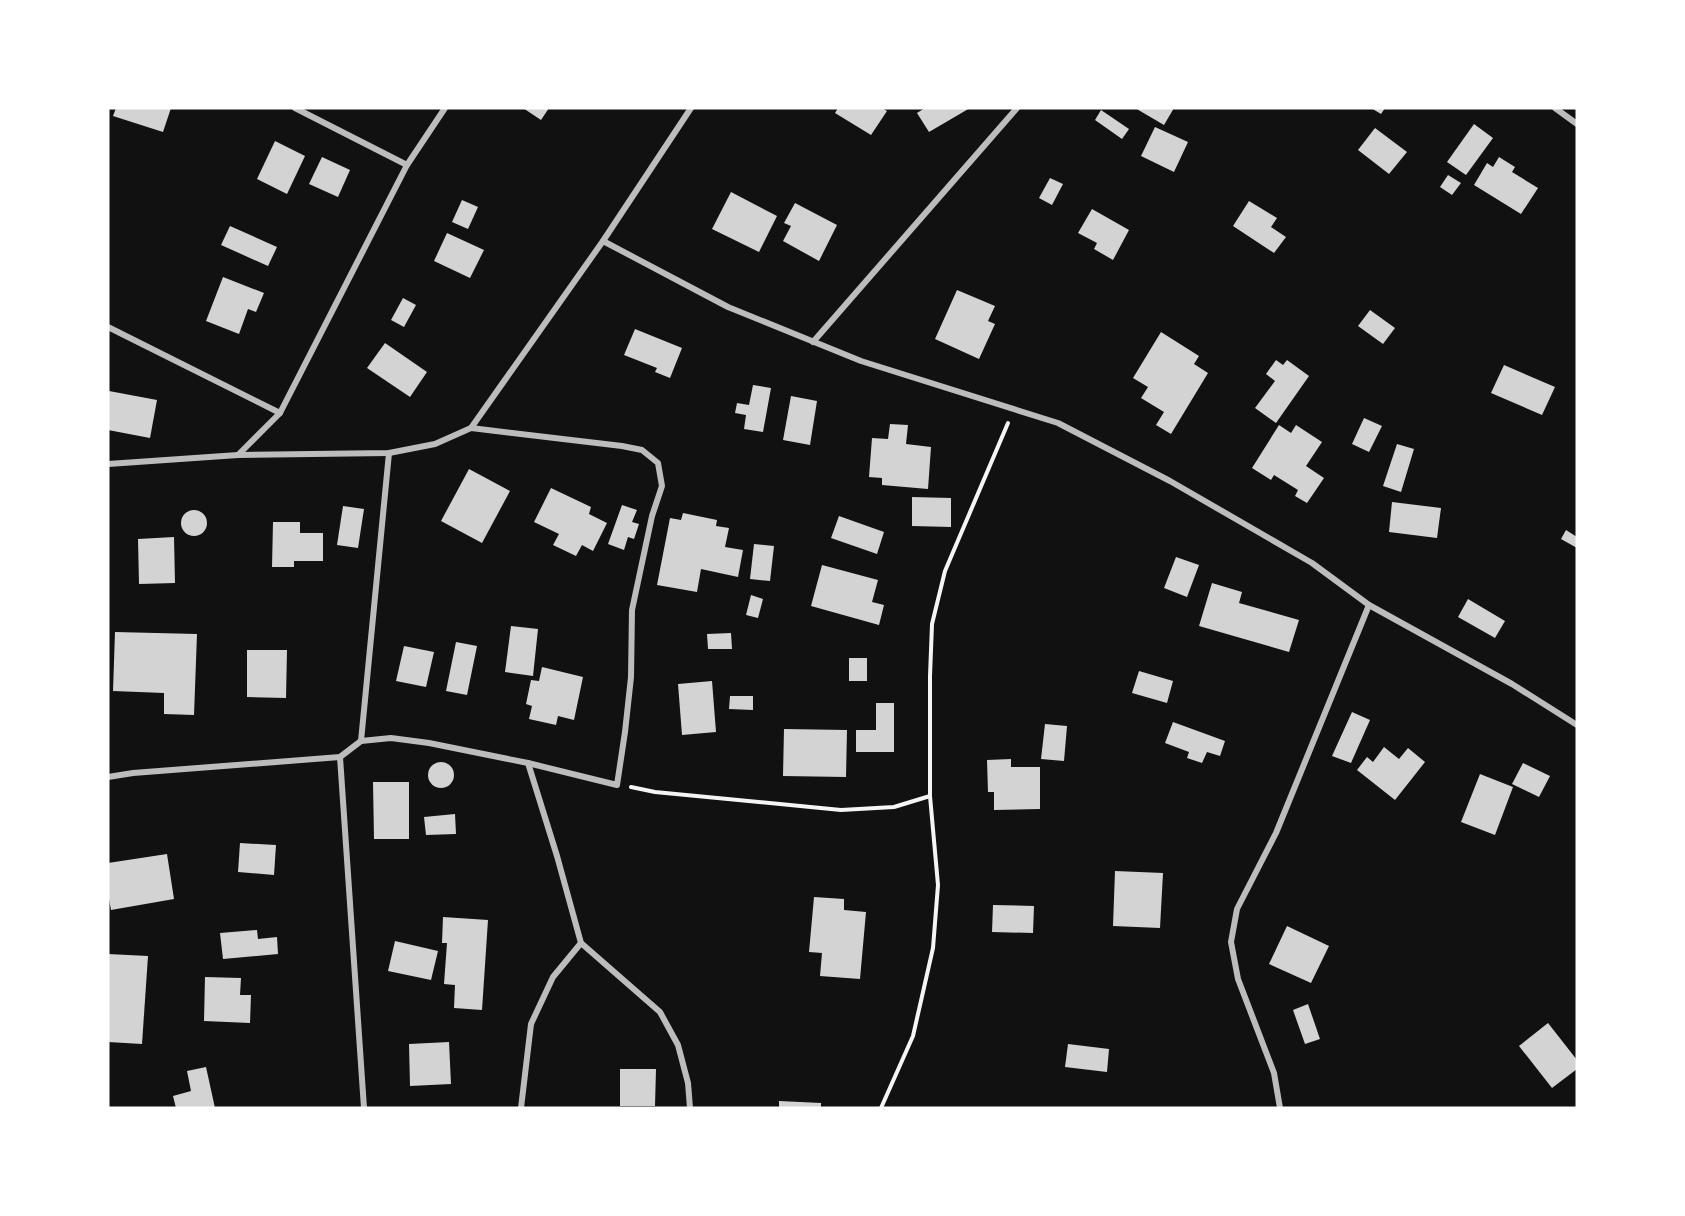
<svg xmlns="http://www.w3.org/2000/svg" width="1685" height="1216" font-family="'Public Sans',sans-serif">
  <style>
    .building { fill: #d3d3d3 }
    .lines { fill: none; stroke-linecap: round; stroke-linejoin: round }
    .path { stroke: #f5f5f5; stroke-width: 4 }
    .minor { stroke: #bcbcbc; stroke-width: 6 }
  </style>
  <rect width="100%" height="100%" fill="#111"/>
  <g class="building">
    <polygon points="116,108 171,108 163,132 113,116"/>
    <polygon points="523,108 549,108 541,120"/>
    <polygon points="838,108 882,108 887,111 871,135 835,113"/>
    <polygon points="925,108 970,108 929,132 917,113"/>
    <polygon points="1135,108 1174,108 1164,125"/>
    <polygon points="1371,108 1385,108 1381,114"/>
    <polygon points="1101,110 1129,129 1122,139 1095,120"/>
    <polygon points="1474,124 1493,138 1466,175 1447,162"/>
    <polygon points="1155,127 1188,142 1174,172 1141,156"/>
    <polygon points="1375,128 1407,152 1389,174 1358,150"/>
    <polygon points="275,141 305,156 287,194 257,179"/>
    <polygon points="322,157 350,170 338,197 309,184"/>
    <polygon points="1499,157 1515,167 1512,172 1538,188 1521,214 1474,185 1487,163 1493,167"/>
    <polygon points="1448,175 1461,183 1452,195 1440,187"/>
    <polygon points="1050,178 1063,184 1052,205 1039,198"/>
    <polygon points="731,192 777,216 759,252 712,229"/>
    <polygon points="462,200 478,207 468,229 452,222"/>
    <polygon points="1249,201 1277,218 1271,227 1286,237 1274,253 1233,226"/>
    <polygon points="795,203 837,225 819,261 783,241 791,226 784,223"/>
    <polygon points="1092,209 1129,230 1113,260 1094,249 1097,243 1078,233"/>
    <polygon points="230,226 277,247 268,266 221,245"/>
    <polygon points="447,233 484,250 470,278 434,261"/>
    <polygon points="223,277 264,293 256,312 248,309 239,334 206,321"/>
    <polygon points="957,290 995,306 988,321 995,324 979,359 935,339"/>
    <polygon points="403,298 416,305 404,327 391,320"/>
    <polygon points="1370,310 1395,328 1383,344 1358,326"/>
    <polygon points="635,329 682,348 670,378 655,372 657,368 624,355"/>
    <polygon points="1161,332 1199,356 1194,364 1208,373 1171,434 1156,425 1164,412 1141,398 1148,387 1133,378"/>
    <polygon points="385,343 427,372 410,397 367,368"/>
    <polygon points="1276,360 1283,365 1287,360 1309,376 1276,423 1255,408 1275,381 1266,374"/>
    <polygon points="1504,365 1555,387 1542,415 1491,393"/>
    <polygon points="753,385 771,388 763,432 744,429 746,415 735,413 737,403 749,405"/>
    <polygon points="109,391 157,400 150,438 108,430"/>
    <polygon points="791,396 817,401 810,445 783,440"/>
    <polygon points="1364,418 1382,426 1369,452 1352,444"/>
    <polygon points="890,424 908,425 906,444 931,447 928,489 882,485 882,478 869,477 872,438 888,439"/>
    <polygon points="1279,425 1291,433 1296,425 1322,442 1306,466 1324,478 1307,503 1295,496 1298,490 1274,475 1271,480 1252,468"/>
    <polygon points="1397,444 1414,449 1401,492 1383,486"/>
    <polygon points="469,469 510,491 482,543 441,521"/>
    <polygon points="551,488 591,507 589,514 607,523 593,551 582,545 576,556 553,545 559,534 534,522"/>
    <polygon points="912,497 951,498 951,527 912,526"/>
    <polygon points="1392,502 1441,508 1437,538 1389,532"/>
    <polygon points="622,505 637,510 632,522 639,524 634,539 628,537 624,550 608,544"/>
    <polygon points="343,506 364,509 358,548 337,545"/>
    <circle cx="194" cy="523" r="13"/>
    <polygon points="683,513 717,520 716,526 729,528 725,547 743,550 738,577 701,569 697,592 657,585 670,518 681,520"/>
    <polygon points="839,516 884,532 877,554 831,538"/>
    <polygon points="273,522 300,522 300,533 323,533 323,561 294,561 294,567 272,567"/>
    <polygon points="1566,530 1577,537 1577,548 1561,539"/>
    <polygon points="174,537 175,583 139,584 138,539"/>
    <polygon points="754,544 774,546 770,581 750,579"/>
    <polygon points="1176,557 1199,565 1187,597 1164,588"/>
    <polygon points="822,565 878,580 872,602 884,605 879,625 811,606"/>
    <polygon points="1212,583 1242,592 1239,603 1299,620 1289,652 1199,626"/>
    <polygon points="751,595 763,599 758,618 746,615"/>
    <polygon points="1468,599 1505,621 1495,638 1458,617"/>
    <polygon points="511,626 538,629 533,676 505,672"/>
    <polygon points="115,632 197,634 194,715 164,714 164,693 113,691"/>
    <polygon points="731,633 732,649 708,649 707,634"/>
    <polygon points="456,642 477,646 467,695 446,691"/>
    <polygon points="404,646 434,652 426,687 396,681"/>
    <polygon points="247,650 287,650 286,698 247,697"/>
    <rect x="849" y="658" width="18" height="23"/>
    <polygon points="542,667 583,677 574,720 558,716 556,725 529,719 532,706 526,704 531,680 539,681"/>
    <polygon points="1139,671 1173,681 1167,703 1132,693"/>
    <polygon points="712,681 716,732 682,735 678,684"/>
    <polygon points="730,696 753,696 753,710 729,709"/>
    <polygon points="876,703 894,703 894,752 856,752 856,730 876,730"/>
    <polygon points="1352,712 1370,720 1351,763 1332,756"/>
    <polygon points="1173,722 1225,741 1220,756 1207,752 1202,763 1187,758 1189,752 1165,743"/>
    <polygon points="1045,724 1067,726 1064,761 1041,759"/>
    <polygon points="784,729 847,730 846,777 783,776"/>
    <polygon points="1384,747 1399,759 1408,748 1425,762 1395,800 1357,770 1367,757 1373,762"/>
    <polygon points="1011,759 1011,767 1040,767 1040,809 994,810 994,792 988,792 987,760"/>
    <circle cx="441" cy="775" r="13"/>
    <polygon points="1523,763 1550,776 1539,797 1512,784"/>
    <polygon points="1480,774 1513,787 1495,835 1461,822"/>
    <polygon points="373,782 409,782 409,839 374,839"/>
    <polygon points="455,814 456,834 426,835 424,817"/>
    <polygon points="240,843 276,845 274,875 238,872"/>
    <polygon points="167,854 174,899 111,910 108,894 108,863"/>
    <polygon points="1115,871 1163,873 1160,928 1113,926"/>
    <polygon points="814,897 844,899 844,910 866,912 860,979 820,976 822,953 809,952"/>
    <polygon points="993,905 1034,906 1033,933 992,932"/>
    <polygon points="443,917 488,920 482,1010 454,1008 455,985 444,984 447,943 442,943"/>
    <polygon points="1287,926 1329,946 1311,983 1269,964"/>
    <polygon points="257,930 258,939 277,937 278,954 223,959 220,933"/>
    <polygon points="395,941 438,951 431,980 388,971"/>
    <polygon points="108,954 148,956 142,1044 108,1042"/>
    <polygon points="205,977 241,978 240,995 251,995 250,1023 204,1021"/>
    <polygon points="1308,1004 1320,1039 1305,1044 1293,1010"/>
    <polygon points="1548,1023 1577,1060 1577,1069 1552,1088 1519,1046"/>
    <polygon points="449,1042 451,1084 410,1086 409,1044"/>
    <polygon points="1068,1044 1109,1049 1107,1072 1065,1067"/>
    <polygon points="206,1067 215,1108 176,1108 173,1096 191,1091 187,1071"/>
    <polygon points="620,1069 656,1069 655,1106 620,1106"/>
    <polygon points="779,1101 821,1103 821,1108 779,1108"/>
  </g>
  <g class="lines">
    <g class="path">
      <polyline points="631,787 655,792 841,810 894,807 930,796"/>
      <polyline points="881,1108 913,1036 933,948 938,885 930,796 930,676 932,624 945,571 1008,423"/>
    </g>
    <g class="minor">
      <polyline points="295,108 407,165"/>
      <polyline points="1555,108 1577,124"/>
      <polyline points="603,241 728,307 861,361 1058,423 1170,481 1312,563 1369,605 1512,684 1577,725"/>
      <polyline points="108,327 280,413"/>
      <polyline points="813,342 1017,108"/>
      <polyline points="471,428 622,446 642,450 658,463 662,486 652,516 632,610 631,677 625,732 617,785 528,763"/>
      <polyline points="238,455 280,413 407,165 445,108"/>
      <polyline points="108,464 238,455 389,453 435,444 471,428 603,241 691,108"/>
      <polyline points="361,741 391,738 429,743 528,763 557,856 581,943 660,1012 678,1045 688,1083 690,1108"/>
      <polyline points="340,757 364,1108"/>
      <polyline points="108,777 133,773 340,757 361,741 389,453"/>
      <polyline points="521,1108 531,1024 553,977 581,943"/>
      <polyline points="1280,1108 1274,1073 1238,979 1231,942 1237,909 1276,833 1369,605"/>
    </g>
  </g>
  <rect width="1685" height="1216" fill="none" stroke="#ffffff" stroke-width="219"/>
</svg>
